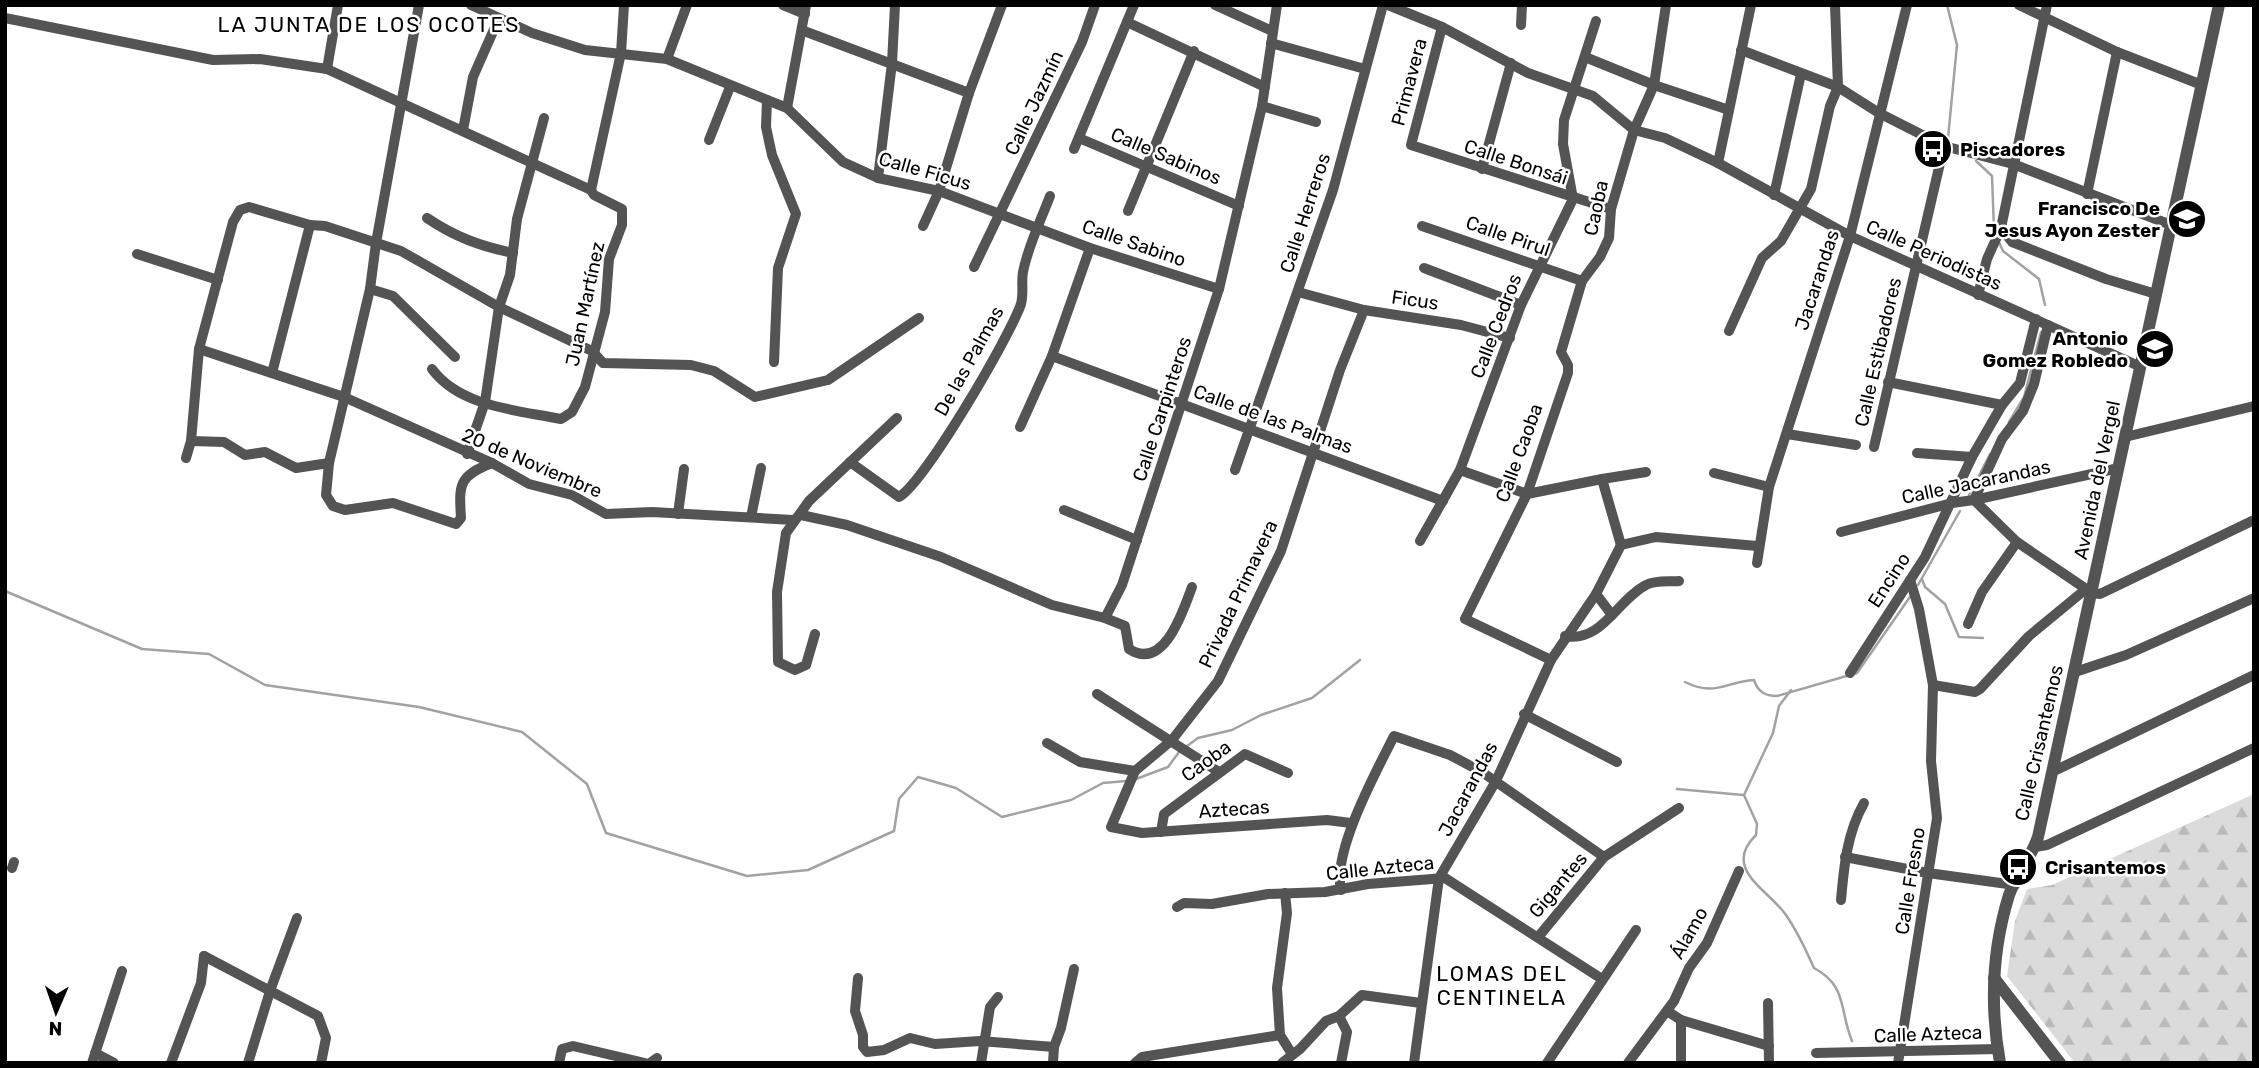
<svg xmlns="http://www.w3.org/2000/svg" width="2259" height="1068" font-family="Rubik,sans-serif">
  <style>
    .forest { fill: url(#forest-firs) }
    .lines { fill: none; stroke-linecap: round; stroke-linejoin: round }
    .stream { stroke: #a2a2a2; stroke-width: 2.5 }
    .minor { stroke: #545454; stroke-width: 10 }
    .tertiary { stroke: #545454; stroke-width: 12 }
    .labels { text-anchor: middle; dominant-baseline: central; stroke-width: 5; stroke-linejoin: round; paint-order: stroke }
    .street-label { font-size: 19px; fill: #000; stroke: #fff }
    .poi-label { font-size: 19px; font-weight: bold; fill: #000; stroke: #fff; text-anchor: start }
    .neighbourhood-label { font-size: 21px; letter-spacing: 2px; fill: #000; stroke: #fff }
  </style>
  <defs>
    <pattern id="forest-firs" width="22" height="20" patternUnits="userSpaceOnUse" patternTransform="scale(1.75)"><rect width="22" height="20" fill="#dbdbdb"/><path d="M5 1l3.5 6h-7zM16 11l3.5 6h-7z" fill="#bababa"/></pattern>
  </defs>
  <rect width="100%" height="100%" fill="#fff"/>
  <polygon class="forest" points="2254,794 2254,1063 2075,1063 2007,976 2015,921 2027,889 2052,885"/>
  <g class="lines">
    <g class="stream">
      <polyline points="1947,5 1957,45 1948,138"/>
      <polyline points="1976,161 1992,176 1994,230"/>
      <polyline points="1998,240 2003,251 2039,279 2045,305"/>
      <polyline points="2009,422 2024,397 2041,332"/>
      <polyline points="1969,495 1990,454"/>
      <polyline points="1922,579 1925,587 1945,604 1959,637 1983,638"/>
      <polyline points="1918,585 1960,511"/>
      <polyline points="5,591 142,649 209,654 265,685 419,707 522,732 587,784 606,833 747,876 808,870 894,831 899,799 918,777 956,788 1002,817 1071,800 1103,783 1126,781"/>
      <path d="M1685,682C1715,697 1725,682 1754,680C1758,692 1765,696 1777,696L1857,673L1912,594"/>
      <path d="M1791,690L1779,706L1773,733L1744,795L1757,824L1756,835C1721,869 1769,890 1786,915C1797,931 1806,950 1814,968C1848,986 1839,1010 1852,1041"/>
      <polyline points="1136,779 1168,767 1179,752 1198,738 1232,730 1261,715 1312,698 1360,660"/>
      <polyline points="1677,789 1743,795"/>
    </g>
    <g class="minor">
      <path d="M419,5L376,243L370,289L329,463L326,495L333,506L345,510L393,503L456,524L461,518C459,485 458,476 492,463"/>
      <polyline points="471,5 532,33 585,50 667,59 787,108 843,162 878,178 939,191 1090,248 1219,289"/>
      <polyline points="783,5 805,14"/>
      <polyline points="1215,5 1272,31"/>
      <polyline points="1388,5 1442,27 1528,73 1593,96 1634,130 1665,138 1718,163 1850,236 2141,367"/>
      <polyline points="2019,5 2117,52 2202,85"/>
      <polyline points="5,18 213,60 260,59 327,69 591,190"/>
      <polyline points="1127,22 1265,87"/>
      <polyline points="1521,25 1522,5"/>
      <polyline points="1442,27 1411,145 1611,209"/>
      <polyline points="804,31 969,93"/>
      <polyline points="1271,43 1365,69"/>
      <polyline points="1741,50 1838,87 1879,113 1944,146 2013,164 2171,225"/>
      <polyline points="1585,57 1654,85 1729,110"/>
      <polyline points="667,59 687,5"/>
      <polyline points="327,69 338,5"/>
      <polyline points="767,100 766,127 772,155 796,214 778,268 774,362"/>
      <polyline points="1262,106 1316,122"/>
      <polyline points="787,108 806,5"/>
      <polyline points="463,130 473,77 499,18"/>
      <polyline points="1079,138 1239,206"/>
      <polyline points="709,140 730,87"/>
      <polyline points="1074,149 1134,5"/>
      <polyline points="1718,163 1751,5"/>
      <polyline points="1482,169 1511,63"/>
      <polyline points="878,178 892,63 895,5"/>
      <polyline points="2087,194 2117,52"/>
      <polyline points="1774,195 1801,74"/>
      <polyline points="1128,211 1194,51"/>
      <path d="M427,218C455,237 480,246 513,253"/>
      <polyline points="923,226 939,191 969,93 1002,5"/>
      <polyline points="1422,226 1582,281"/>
      <polyline points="2001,228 2012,242 2106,279 2156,294"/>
      <polyline points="137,254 218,280"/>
      <polyline points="974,267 1082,42 1095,5"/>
      <polyline points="1424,268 1521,305"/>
      <polyline points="370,289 393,296 455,357"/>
      <polyline points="1298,292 1364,310 1461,325 1510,338"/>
      <polyline points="1978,295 1987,259 2001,228 2047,5"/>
      <polyline points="2048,325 2034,384 2023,411 2002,439 1974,500 2017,542 2092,593 2100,594 2254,520"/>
      <polyline points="1729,331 1762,258 1781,241 1811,189 1830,106 1838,87 1835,5"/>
      <polyline points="199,349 344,397 492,463 529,484 572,495 606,514 652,512 793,520"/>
      <polyline points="1052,356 1443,501"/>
      <path d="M432,369C460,407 517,410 561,419L572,412L585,387L605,312L609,259L622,225V209L594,195L591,190L621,53L624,5"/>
      <polyline points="272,373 310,225"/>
      <polyline points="1888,382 2002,405"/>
      <polyline points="1020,427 1052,356 1090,248"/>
      <polyline points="1787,434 1856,445"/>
      <polyline points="2125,437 2254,406"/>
      <polyline points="191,441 224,442 245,455 265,452 296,468 329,463"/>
      <polyline points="1874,447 1944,146"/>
      <polyline points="1917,453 1972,457"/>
      <polyline points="467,454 485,402 499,307 510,275 517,219 544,118"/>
      <polyline points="186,458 191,441 199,349 233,222 240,210 249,207 310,225 325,226 401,251 499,307 592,351 603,363 691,365 714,371 755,397 828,380 919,318"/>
      <path d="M850,462L899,497C925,482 1010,336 1021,304C1024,293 1021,282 1023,272C1028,246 1041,220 1050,196"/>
      <polyline points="1235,470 1333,190 1383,5"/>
      <polyline points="1460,470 1527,494"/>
      <polyline points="1714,473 1769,487"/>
      <polyline points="1602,479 1646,472"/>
      <polyline points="1527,494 1602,479 1621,545"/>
      <polyline points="1064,510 1137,540"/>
      <polyline points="678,514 684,469"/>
      <polyline points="801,515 847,525 941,557 1052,605 1105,618 1122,585 1219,289 1262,106 1277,5"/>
      <polyline points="751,517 761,468"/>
      <polyline points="1841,532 1952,503 1974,500 2119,468"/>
      <polyline points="1420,541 1460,470 1521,305 1573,199 1563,144 1564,120 1596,21"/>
      <polyline points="1757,563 1769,487 1850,236 1907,5"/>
      <polyline points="1596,594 1612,615"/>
      <path d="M1105,618L1125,626L1129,649C1164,672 1183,611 1192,587"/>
      <polyline points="1968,624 1982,592 2017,542"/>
      <polyline points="815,634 806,665 795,670 778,662 777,592 786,533 809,501 897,418"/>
      <path d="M1565,636C1602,643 1617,600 1646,585C1655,580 1669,582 1679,581"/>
      <polyline points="1551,660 1465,619 1527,494 1568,373 1568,365 1561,352 1582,281 1600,257 1609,238 1611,209 1634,130 1654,85 1666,5"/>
      <polyline points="2075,672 2126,655 2254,598"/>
      <polyline points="1850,673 1925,557 1972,457 2002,405 2020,383 2036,319"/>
      <polyline points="1933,685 1975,692 1980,689 2029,636 2086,589"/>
      <polyline points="1097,694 1219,772"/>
      <polyline points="1524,714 1617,762"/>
      <polyline points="1047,743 1080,762 1135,771"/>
      <polyline points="2052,772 2254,675"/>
      <polyline points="1351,823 1327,820 1142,833 1111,827 1135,771 1172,740 1218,681 1281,551 1340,370 1364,310"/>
      <polyline points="1161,832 1164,814 1245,754 1288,773"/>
      <polyline points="2035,847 2047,845 2254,748"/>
      <polyline points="1845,857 1928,873 2015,885"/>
      <polyline points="12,868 14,862"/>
      <path d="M1341,890C1332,852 1376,772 1394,736L1450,755L1482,772L1604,857"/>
      <polyline points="1285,893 1287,913 1277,988 1280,1035 1292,1054"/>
      <path d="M1841,900C1844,866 1847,833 1864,803"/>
      <polyline points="1177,907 1184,903 1212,904 1268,894 1325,892 1368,884 1445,878 1602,979"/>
      <polyline points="1539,936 1604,857 1679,808"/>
      <polyline points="204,956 318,1016 326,1038 321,1063"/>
      <polyline points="858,978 855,1011 863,1035 863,1047 867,1052 884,1050 910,1038 935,1044 980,1041 1054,1047"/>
      <polyline points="1768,1003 1769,1063"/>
      <polyline points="1667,1011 1681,1020 1769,1046"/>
      <polyline points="1339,1016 1347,1032 1341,1063"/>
      <polyline points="95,1053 114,1063"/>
      <polyline points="1816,1053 1998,1049"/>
      <polyline points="92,1063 122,971"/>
      <polyline points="171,1063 201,983 204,956"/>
      <polyline points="248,1063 271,988 297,918"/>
      <polyline points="559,1063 562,1049 573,1046 645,1063"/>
      <polyline points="650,1063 657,1058"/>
      <polyline points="981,1063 990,1007 998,997"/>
      <polyline points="1053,1063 1054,1047 1061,1028 1074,969"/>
      <polyline points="1135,1063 1142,1057 1280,1035"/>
      <polyline points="1282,1063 1300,1049 1326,1021 1339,1016 1362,995 1421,1003"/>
      <polyline points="1414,1063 1439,878 1496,781 1551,660 1596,594 1621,545 1656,537 1757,546"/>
      <polyline points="1547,1063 1636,930"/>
      <polyline points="1628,1063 1674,1001 1689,968 1707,943 1739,871"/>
      <polyline points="1681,1063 1681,1020"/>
      <polyline points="1898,1063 1937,818 1931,761 1933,685 1919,609 1910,580"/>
    </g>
    <g class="tertiary">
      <polyline points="1994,978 2060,1063"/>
      <path d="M2000,1063C1990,1007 1992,950 2009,895C2016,875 2031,858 2038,837L2219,5"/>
    </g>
  </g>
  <defs>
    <symbol id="bus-disc" viewBox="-11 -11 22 22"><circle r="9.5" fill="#000" stroke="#fff"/><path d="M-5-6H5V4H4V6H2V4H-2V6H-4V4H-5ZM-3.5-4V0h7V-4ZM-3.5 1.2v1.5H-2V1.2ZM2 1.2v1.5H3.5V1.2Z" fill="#fff"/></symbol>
    <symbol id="school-disc" viewBox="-11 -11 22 22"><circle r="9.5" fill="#000" stroke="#fff"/><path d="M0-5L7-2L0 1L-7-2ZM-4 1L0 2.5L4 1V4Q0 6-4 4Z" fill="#fff"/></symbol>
  </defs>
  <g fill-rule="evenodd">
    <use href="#bus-disc" x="1911" y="127" width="44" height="44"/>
    <use href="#school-disc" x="2165" y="197" width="44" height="44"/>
    <use href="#school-disc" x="2133" y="327" width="44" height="44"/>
    <use href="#bus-disc" x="1996" y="845" width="44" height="44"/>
  </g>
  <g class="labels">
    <g class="street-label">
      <text transform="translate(1409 82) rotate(-75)">Primavera</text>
      <text transform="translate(1034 103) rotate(-65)">Calle Jazmín</text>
      <text transform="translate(1166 156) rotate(23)">Calle Sabinos</text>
      <text transform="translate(1516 162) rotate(18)">Calle Bonsái</text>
      <text transform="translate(925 171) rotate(16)">Calle Ficus</text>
      <text transform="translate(1596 208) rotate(-78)">Caoba</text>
      <text transform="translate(1305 213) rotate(-72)">Calle Herreros</text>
      <text transform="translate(1508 236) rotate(19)">Calle Pirul</text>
      <text transform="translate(1134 243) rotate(19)">Calle Sabino</text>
      <text transform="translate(1934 255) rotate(24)">Calle Periodistas</text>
      <text transform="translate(1817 280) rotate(-72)">Jacarandas</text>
      <text transform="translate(1415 300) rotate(8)">Ficus</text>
      <text transform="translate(585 304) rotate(-78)">Juan Martínez</text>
      <text transform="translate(1496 326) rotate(-69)">Calle Cedros</text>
      <text transform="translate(1878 352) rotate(-77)">Calle Estibadores</text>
      <text transform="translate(969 361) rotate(-61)">De las Palmas</text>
      <text transform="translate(1162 409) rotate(-72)">Calle Carpinteros</text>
      <text transform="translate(1273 419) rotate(20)">Calle de las Palmas</text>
      <text transform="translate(1519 453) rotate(-70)">Calle Caoba</text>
      <text transform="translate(532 463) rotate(23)">20 de Noviembre</text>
      <text transform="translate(2097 480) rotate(-78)">Avenida del Vergel</text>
      <text transform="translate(1976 482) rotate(-12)">Calle Jacarandas</text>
      <text transform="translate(1889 580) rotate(-57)">Encino</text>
      <text transform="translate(1238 594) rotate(-65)">Privada Primavera</text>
      <text transform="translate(2039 743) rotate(-77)">Calle Crisantemos</text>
      <text transform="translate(1206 761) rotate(-36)">Caoba</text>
      <text transform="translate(1468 789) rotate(-62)">Jacarandas</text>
      <text transform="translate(1234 809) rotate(-4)">Aztecas</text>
      <text transform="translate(1380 868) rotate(-6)">Calle Azteca</text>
      <text transform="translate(1910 881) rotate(-81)">Calle Fresno</text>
      <text transform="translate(1558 885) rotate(-50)">Gigantes</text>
      <text transform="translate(1689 933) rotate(-61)">Álamo</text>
      <text transform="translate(1928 1034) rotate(-2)">Calle Azteca</text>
    </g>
    <g class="poi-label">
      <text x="1960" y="149">Piscadores</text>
      <text x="2160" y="208" text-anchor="end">Francisco De<tspan x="2160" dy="22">Jesus Ayon Zester</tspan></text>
      <text x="2128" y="338" text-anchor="end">Antonio<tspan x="2128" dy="22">Gomez Robledo</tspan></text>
      <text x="2045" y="867">Crisantemos</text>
    </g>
    <g class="neighbourhood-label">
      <text x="369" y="24">LA JUNTA DE LOS OCOTES</text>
      <text x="1502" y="973">LOMAS DEL<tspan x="1502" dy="24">CENTINELA</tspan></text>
    </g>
  </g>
  <rect width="2259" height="1068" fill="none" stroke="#000000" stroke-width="14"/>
  <g transform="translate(56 1012) rotate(182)" stroke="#ffffff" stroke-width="5" paint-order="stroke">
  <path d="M0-5L12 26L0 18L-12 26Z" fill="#000000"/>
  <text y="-10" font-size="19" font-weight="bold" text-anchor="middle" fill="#000000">N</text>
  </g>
</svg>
